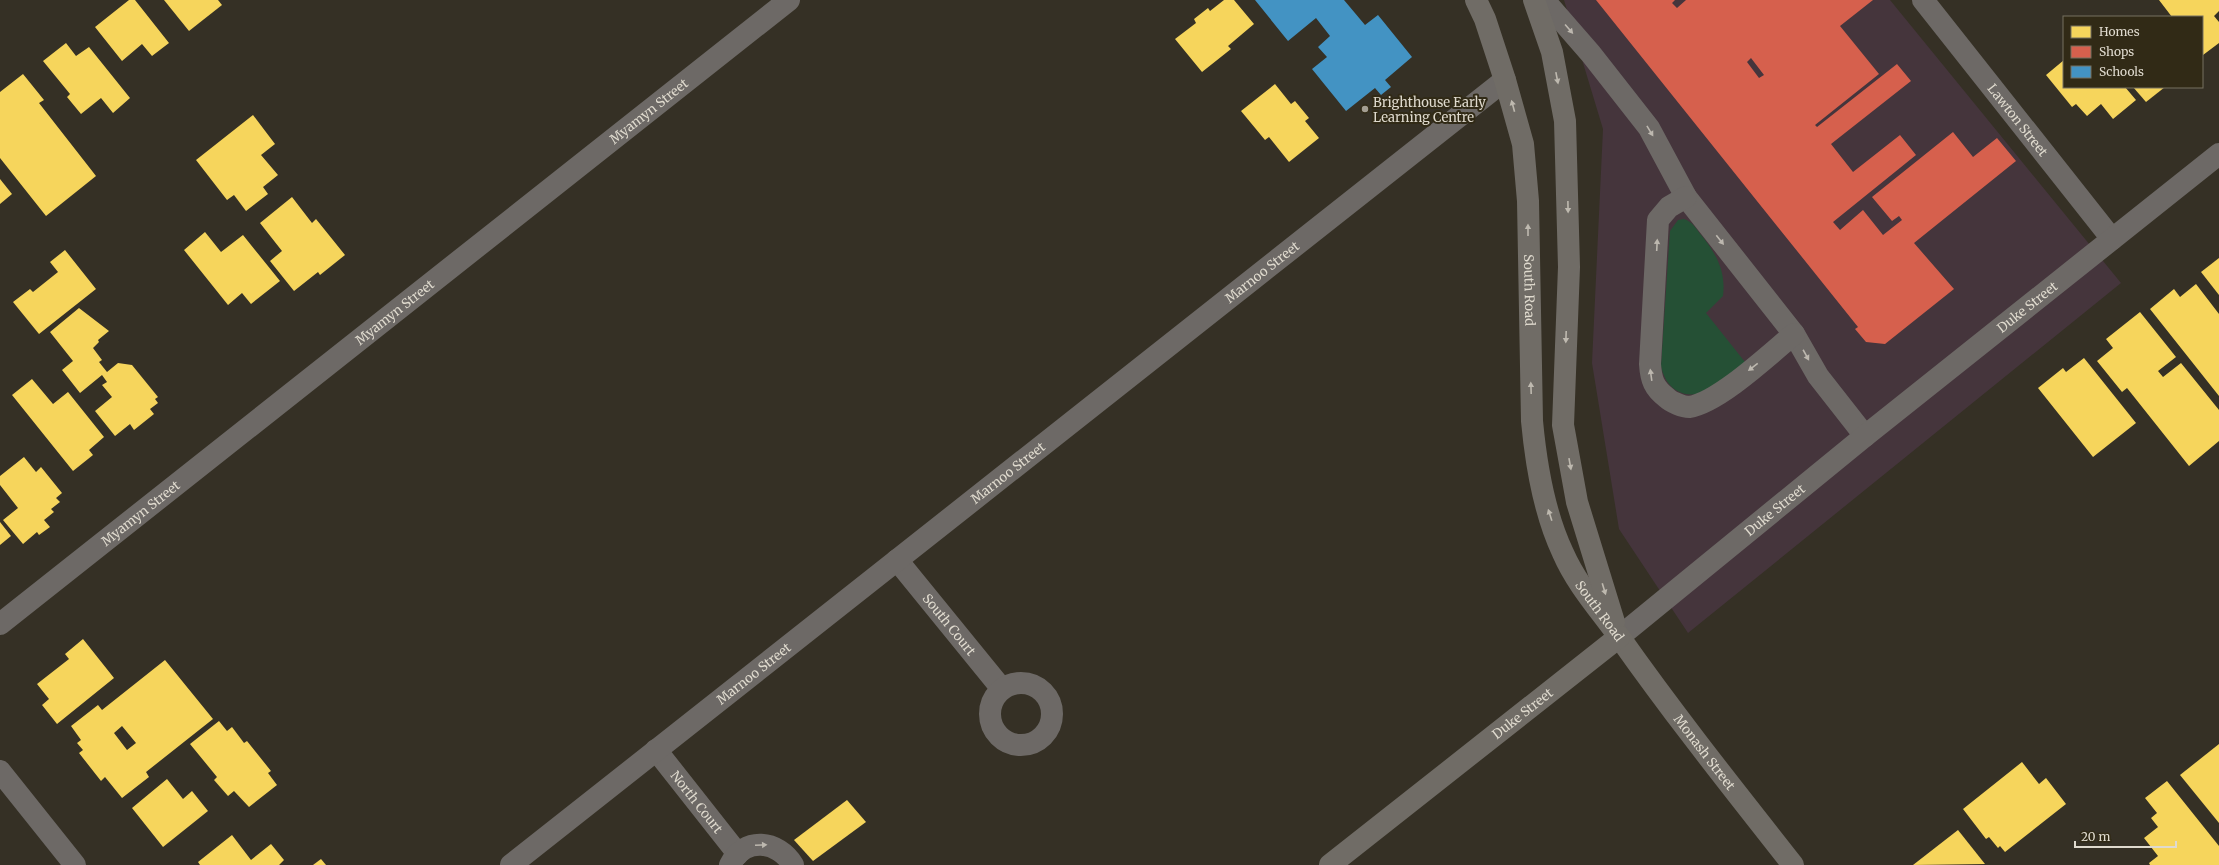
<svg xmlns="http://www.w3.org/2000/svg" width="2219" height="865" font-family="Merriweather,serif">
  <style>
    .commercial { fill: #45353c }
    .green { fill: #255035 }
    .homes { fill: #f6d55c; fill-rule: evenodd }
    .shops { fill: #d6604d; fill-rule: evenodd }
    .schools { fill: #4393c3 }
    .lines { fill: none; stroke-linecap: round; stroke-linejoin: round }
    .street { stroke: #6d6966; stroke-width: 22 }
    .secondary { stroke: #706c66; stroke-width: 22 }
    .oneway { fill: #bdb8af }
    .oneway2 { fill: #beb9af }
    .poi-dot { fill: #a49e93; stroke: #312a16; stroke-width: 1.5 }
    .labels { text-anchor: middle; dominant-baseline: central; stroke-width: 4; stroke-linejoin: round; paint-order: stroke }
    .poi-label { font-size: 13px; fill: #dfdace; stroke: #312a16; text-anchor: start }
    .street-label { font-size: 13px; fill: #dfdace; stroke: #312a16 }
  </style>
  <rect width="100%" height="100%" fill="#353025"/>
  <polygon class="commercial" points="1564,0 1890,0 2121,283 1688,633 1619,529 1592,363 1603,129"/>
  <path class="green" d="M1684,219C1693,222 1696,229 1702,236C1717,255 1726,272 1723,296L1706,313L1745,362C1735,370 1726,380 1716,386C1692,402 1667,395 1661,366L1670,231L1678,220Z"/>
  <g class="homes">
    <polygon points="129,0 135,0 169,43 152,56 142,44 122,61 95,27"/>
    <polygon points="164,0 218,0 222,5 189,31"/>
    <polygon points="1224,0 1234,0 1254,24 1228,46 1231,49 1202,72 1175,39 1196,23 1194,19 1208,8 1210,11"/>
    <polygon points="2159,0 2219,0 2219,11 2214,16 2219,22 2219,43 2203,55 2202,17 2172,17"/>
    <polygon points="66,43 76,56 89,47 130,98 113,113 101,98 81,114 67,97 70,94 43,61"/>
    <polygon points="2064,60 2064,87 2125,87 2136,100 2113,119 2101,104 2087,116 2076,104 2072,107 2046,75"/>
    <polygon points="23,74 44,100 39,103 96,176 46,216 0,158 0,92"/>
    <polygon points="1275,84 1291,104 1295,101 1309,118 1305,121 1319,138 1289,162 1269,137 1265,140 1241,111"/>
    <polygon points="2133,87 2165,87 2146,102"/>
    <polygon points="253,115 275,144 261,155 278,175 263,187 268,194 246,211 234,195 227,200 196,160"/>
    <polygon points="0,179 12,194 0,204"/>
    <polygon points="292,197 312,223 316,219 345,255 320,275 318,272 294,291 270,261 282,251 260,223"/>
    <polygon points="205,232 221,252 243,235 280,281 251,304 242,293 228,305 184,250"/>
    <polygon points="65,250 96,289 39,334 13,302 30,289 33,292 58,272 50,262"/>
    <polygon points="2219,258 2219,295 2201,272"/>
    <polygon points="2196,284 2219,314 2219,396 2150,309 2174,289 2180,297"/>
    <polygon points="79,308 109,331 98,340 99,342 93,348 102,360 99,362 107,372 118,363 132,365 158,397 155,399 158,403 150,409 154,414 134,430 130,424 115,436 95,411 112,397 102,385 107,382 102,375 80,393 62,370 73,361 50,332"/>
    <polygon points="2140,312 2176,357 2158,371 2163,377 2181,363 2219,410 2219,441 2189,466 2131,393 2127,388 2122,392 2097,361 2113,348 2106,339"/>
    <polygon points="2084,358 2136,423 2093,457 2038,388 2063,368 2066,372"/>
    <polygon points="32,379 53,404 68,392 104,437 89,450 93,455 73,471 12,395"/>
    <polygon points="24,457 36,472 41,467 62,493 56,498 60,502 51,509 54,512 44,520 50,527 39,535 37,532 23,544 3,520 18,508 0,485 0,476"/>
    <polygon points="0,522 11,536 0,545"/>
    <polygon points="83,639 114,678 57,724 42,705 49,699 37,684 69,659 65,654"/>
    <path d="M165,660L213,719L146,772L149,777L122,798L105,777L101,781L79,753L83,750L77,743L81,740L71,726L98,705L102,710ZM122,726L136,743L127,750L114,733Z"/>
    <polygon points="219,721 227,731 232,727 244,743 247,741 271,771 268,773 277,785 249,807 234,791 228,796 214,780 217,777 190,744"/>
    <polygon points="2219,744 2219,823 2180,775"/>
    <polygon points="2022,762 2039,784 2046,778 2066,804 2005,852 2000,846 1998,848 1989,837 1986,839 1963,809"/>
    <polygon points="167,779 183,799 192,791 208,811 163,847 132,808"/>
    <polygon points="2167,781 2219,846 2219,865 2150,865 2149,863 2158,856 2144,838 2158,827 2151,818 2157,813 2145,798"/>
    <polygon points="847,800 866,822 813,861 794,840"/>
    <polygon points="1958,830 1985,864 1913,865"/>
    <polygon points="232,835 251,860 271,844 284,860 279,865 200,865 198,862"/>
    <polygon points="321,859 326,865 313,865"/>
  </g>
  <path class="shops" d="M1596,0H1675L1672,3L1677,8L1686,0H1873L1840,26L1879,74L1815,125L1817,127L1897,64L1911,81L1831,144L1853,172L1900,135L1916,155L1833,222L1840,230L1863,210L1883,235L1902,220L1899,216L1892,221L1872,197L1953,132L1973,157L1997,138L2016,161L1914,243L1954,289L1885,344L1866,342L1855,329L1858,327ZM1751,58L1764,75L1759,78L1747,62Z"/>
  <polygon class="schools" points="1255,0 1344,0 1365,25 1378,15 1412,57 1385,80 1391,87 1381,95 1375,88 1346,111 1312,69 1327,57 1318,47 1330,36 1316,18 1288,41"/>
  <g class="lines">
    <g class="street">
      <polyline points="1544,0 1591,54 1649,128 1686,197 1794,334 1818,376 1865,436"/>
      <path id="s1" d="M1923,0L2112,239"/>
      <path d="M1686,197L1669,207L1658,220L1650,364C1651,380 1654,388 1667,398C1671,402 1683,407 1689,407C1718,403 1770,354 1794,334"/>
      <path id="s2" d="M897,560L1002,689"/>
      <path id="s3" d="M0,624L789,0"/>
      <path id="s4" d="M1619,637L1865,436L2219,154"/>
      <circle cx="1021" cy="714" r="31"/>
      <path id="s5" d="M656,750L738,854"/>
      <polyline points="0,771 75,865"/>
      <path id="s6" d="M511,865L1505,80"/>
      <path d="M730,865C744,836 778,840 793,865"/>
    </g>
    <g class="secondary">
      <path id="s7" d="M1476,0L1485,19L1505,80L1523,144L1528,201L1532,421C1536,464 1544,513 1563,553C1577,585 1600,610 1620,638C1675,716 1734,790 1793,865"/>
      <polyline points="1534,0 1552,52 1565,121 1569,267 1563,425 1577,502 1614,622"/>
      <path id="s8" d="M1330,865L1619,637"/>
    </g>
  </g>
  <defs><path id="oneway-solid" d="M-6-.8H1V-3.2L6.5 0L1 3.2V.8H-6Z"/></defs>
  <g class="oneway">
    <use href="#oneway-solid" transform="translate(1569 29) rotate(49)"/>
    <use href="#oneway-solid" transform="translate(1650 131) rotate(59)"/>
    <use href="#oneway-solid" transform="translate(1720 240) rotate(52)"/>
    <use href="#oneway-solid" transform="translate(1657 245) rotate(-87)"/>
    <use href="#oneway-solid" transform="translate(1806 355) rotate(61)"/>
    <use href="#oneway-solid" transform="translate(1753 367) rotate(142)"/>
    <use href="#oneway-solid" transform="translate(1651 375) rotate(-98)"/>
    <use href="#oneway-solid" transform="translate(761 845) rotate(-3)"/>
  </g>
  <g class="oneway2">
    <use href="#oneway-solid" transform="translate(1557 78) rotate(79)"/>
    <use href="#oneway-solid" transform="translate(1513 106) rotate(-105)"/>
    <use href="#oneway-solid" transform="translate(1568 207) rotate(89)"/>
    <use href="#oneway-solid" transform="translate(1528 230) rotate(-90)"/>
    <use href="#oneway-solid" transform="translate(1566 337) rotate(92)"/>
    <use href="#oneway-solid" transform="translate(1531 388) rotate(-92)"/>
    <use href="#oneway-solid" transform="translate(1570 464) rotate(80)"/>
    <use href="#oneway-solid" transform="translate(1550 515) rotate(-108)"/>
    <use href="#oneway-solid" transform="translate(1604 589) rotate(73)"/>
  </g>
  <circle class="poi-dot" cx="1365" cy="109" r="4"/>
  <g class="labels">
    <g class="poi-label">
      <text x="1373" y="102">Brighthouse Early<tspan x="1373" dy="15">Learning Centre</tspan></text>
    </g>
    <g class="street-label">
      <text stroke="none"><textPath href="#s3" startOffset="827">Myamyn Street</textPath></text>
      <text stroke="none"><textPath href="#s1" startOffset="153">Lawton Street</textPath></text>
      <text stroke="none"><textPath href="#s6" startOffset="957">Marnoo Street</textPath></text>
      <text stroke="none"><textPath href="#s7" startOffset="298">South Road</textPath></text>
      <text stroke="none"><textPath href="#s4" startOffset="525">Duke Street</textPath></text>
      <text stroke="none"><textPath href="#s3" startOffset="503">Myamyn Street</textPath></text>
      <text stroke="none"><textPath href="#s6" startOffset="633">Marnoo Street</textPath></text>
      <text stroke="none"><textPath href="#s4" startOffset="201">Duke Street</textPath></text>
      <text stroke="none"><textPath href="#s3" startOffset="179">Myamyn Street</textPath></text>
      <text stroke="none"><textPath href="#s7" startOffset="634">South Road</textPath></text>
      <text stroke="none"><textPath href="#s2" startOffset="83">South Court</textPath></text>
      <text stroke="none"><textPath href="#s6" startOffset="309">Marnoo Street</textPath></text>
      <text stroke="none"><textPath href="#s8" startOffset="245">Duke Street</textPath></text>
      <text stroke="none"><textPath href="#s7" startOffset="810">Monash Street</textPath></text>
      <text stroke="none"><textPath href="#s5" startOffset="66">North Court</textPath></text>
    </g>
  </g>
  <rect x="2063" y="16" width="140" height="72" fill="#312a16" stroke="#777060"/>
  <rect x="2071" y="26" width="20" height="12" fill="#f6d55c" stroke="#777060"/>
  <text x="2099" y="36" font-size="12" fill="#dfdace">Homes</text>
  <rect x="2071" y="46" width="20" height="12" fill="#d6604d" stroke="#777060"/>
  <text x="2099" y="56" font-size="12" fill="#dfdace">Shops</text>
  <rect x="2071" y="66" width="20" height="12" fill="#4393c3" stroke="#777060"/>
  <text x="2099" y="76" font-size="12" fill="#dfdace">Schools</text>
  <path d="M2075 841v6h101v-6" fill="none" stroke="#dfdace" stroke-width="2"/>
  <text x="2081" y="841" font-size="12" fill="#dfdace" stroke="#312a16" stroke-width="3" paint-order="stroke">20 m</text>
</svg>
